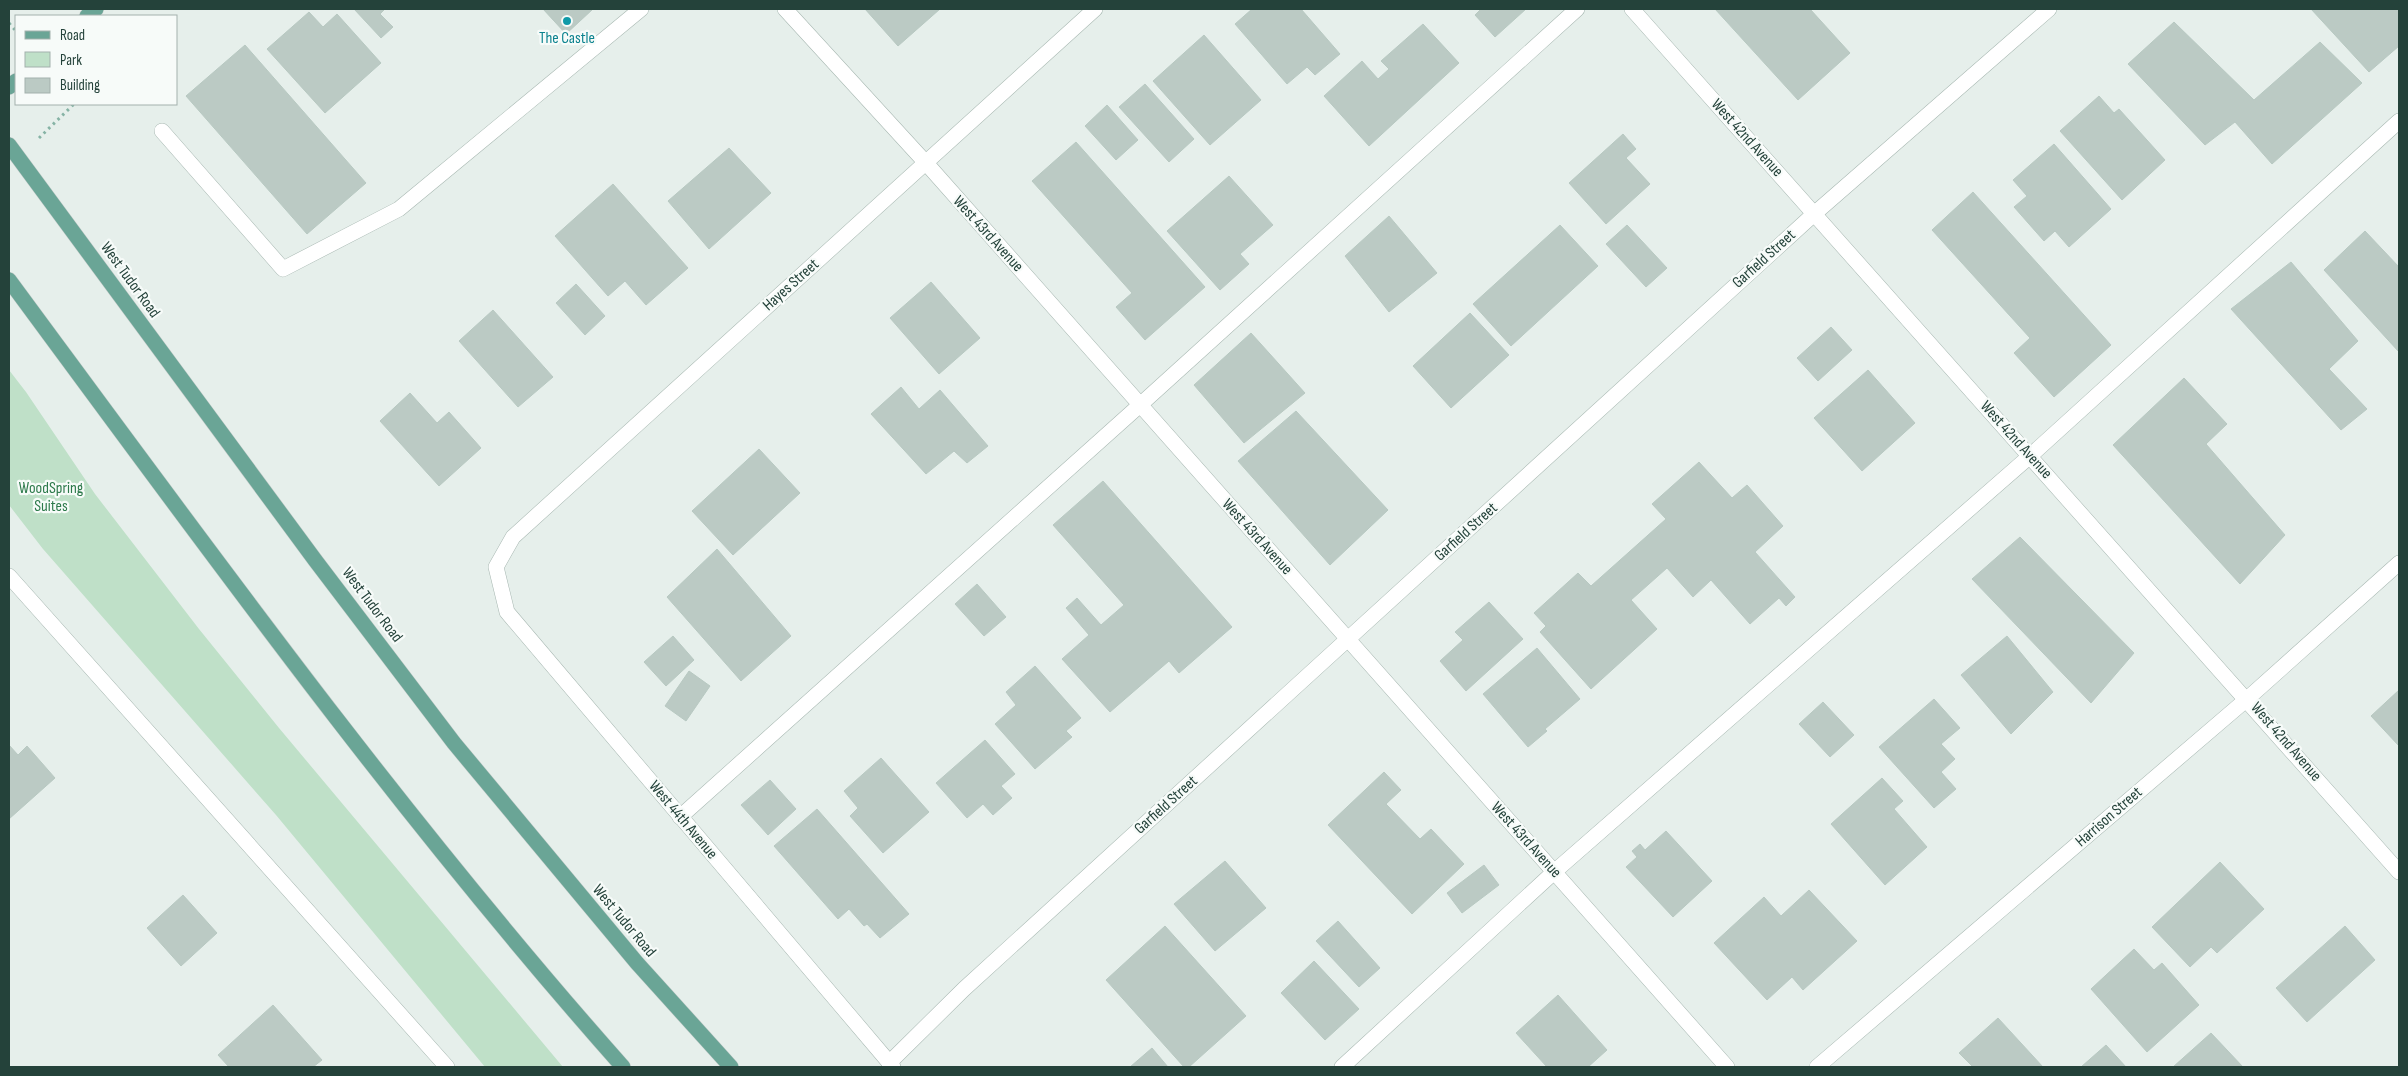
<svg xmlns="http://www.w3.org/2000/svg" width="2408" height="1076" font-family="'Sofia Sans Condensed',sans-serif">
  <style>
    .green { fill: #bfe0c8 }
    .building { fill: #bbcac4; stroke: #b8c9c2 }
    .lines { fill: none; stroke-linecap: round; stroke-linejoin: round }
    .minor-casing { stroke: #a8b8b2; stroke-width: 16 }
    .major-casing { stroke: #c2cac8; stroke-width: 16 }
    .path { stroke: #86b3a5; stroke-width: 3; stroke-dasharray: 2.5 4; stroke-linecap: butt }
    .minor { stroke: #fff; stroke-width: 15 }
    .major { stroke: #6aa596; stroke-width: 15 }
    .culture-dot { fill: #0f9aa8; stroke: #f7fbf9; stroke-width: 2 }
    .labels { text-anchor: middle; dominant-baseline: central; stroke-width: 4.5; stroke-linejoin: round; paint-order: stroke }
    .culture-label { font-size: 16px; fill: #0d838f; stroke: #f7fbf9 }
    .street-label { font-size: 16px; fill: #24423a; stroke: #f7fbf9 }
    .park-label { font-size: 16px; fill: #2d7a4b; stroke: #f7fbf9 }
  </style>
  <rect width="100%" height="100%" fill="#e6efeb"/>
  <polygon class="green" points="9,370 26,392 95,494 199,629 279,728 563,1067 485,1067 276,815 43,549 9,505"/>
  <g class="building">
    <polygon points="354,9 385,9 380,14 393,27 381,38"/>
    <polygon points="543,9 593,9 566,34"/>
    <polygon points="865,9 940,9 898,46"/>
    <polygon points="1252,9 1301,9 1340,54 1315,75 1307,67 1287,84 1235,24"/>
    <polygon points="1481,9 1526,9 1495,37 1475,15"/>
    <polygon points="1715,9 1810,9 1850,53 1798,100"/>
    <polygon points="2311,9 2399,9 2399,46 2369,72"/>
    <polygon points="309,12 323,27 337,14 381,63 325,113 267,49"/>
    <polygon points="2174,22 2254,100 2320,42 2362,83 2272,164 2235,122 2205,145 2128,64"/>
    <polygon points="1423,24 1459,63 1369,146 1324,96 1362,61 1378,79 1389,69 1381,61"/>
    <polygon points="1204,35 1261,100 1210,145 1153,81"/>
    <polygon points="245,45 366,183 307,234 186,96"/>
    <polygon points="1145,84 1194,139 1169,162 1119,107"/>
    <polygon points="2099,96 2114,113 2119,109 2165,160 2122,200 2060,131"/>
    <polygon points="1107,105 1138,140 1116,160 1085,126"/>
    <polygon points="1623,134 1636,149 1626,158 1650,184 1606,224 1569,183"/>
    <polygon points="1076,142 1205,287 1145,340 1116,307 1132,293 1032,181"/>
    <polygon points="2054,144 2111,209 2069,247 2055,231 2044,241 2014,207 2027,196 2013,180"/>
    <polygon points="729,148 771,193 709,249 668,201"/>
    <polygon points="1229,176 1273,225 1240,254 1249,264 1220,290 1167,231"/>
    <polygon points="613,184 688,268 646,305 625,281 608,296 555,236"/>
    <polygon points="1973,192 2111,345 2054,397 2014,353 2030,338 1932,230"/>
    <polygon points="1389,216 1437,273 1389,312 1345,256"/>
    <polygon points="1560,225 1598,266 1511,346 1473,304"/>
    <polygon points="1627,225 1667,268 1646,287 1606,244"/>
    <polygon points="2365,231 2399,267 2399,352 2324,270"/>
    <polygon points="2291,262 2358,341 2329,369 2367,409 2341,430 2231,309"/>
    <polygon points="931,282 980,338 939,374 890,318"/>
    <polygon points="576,284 605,316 585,335 556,303"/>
    <polygon points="493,310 553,377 518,407 459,341"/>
    <polygon points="1470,313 1509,355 1451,408 1413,366"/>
    <polygon points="1831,327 1852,350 1818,381 1797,358"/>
    <polygon points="1251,333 1305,393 1244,443 1194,385"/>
    <polygon points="1868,370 1915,423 1862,471 1814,418"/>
    <polygon points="2184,378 2227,424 2206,444 2285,535 2240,584 2113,445"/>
    <polygon points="901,387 919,409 940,390 988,446 967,463 954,451 926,474 871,414"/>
    <polygon points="410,393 437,423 449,412 481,448 439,486 380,421"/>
    <polygon points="1296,411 1388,510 1330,565 1238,461"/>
    <polygon points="759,449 800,493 733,555 692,511"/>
    <polygon points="1699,462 1732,498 1747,485 1783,526 1755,552 1795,597 1786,606 1779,598 1750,624 1711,580 1693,597 1667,568 1631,600 1657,629 1591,689 1540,632 1546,626 1534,613 1578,573 1591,586 1666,519 1652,504"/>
    <polygon points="1103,481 1232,627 1179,673 1169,661 1110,712 1062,659 1089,635 1066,608 1077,598 1101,625 1124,605 1053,525"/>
    <polygon points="2020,537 2134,653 2091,703 1972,579"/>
    <polygon points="717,549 791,636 741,681 667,597"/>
    <polygon points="977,584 1006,617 984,636 955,604"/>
    <polygon points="1489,602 1523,639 1466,691 1440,661 1463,640 1455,632"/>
    <polygon points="673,636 694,660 666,686 644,662"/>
    <polygon points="2007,636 2053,692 2011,734 1961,675"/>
    <polygon points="1537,648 1580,699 1545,729 1547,731 1528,747 1483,694"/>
    <polygon points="1035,666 1081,718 1066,731 1072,737 1035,769 995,724 1016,705 1006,692"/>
    <polygon points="689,671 710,686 686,721 665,706"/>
    <polygon points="2399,690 2399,746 2371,716"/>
    <polygon points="1934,699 1960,728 1941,744 1955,759 1941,772 1956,789 1934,808 1879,747"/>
    <polygon points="1823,702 1854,735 1830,757 1799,724"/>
    <polygon points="985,740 1015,774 1001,786 1012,798 993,815 983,804 967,818 936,783"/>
    <polygon points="9,745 18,755 27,746 55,778 9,819"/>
    <polygon points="881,758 929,812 883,853 850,816 858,808 844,791"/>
    <polygon points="1384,772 1401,790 1386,804 1420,839 1431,829 1464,864 1412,914 1328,825"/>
    <polygon points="1882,778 1903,801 1894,809 1927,847 1885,885 1831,824"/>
    <polygon points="770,780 796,809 768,835 741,805"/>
    <polygon points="817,809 909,914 880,938 867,924 864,926 849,909 838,919 774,846"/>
    <polygon points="1666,831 1712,881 1673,917 1626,867 1637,857 1632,851 1640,844 1645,850"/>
    <polygon points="1225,861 1266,908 1215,951 1174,904"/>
    <polygon points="2220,862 2264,909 2217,953 2211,947 2190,967 2152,927"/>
    <polygon points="1484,865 1499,885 1462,913 1447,893"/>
    <polygon points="1809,890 1857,941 1803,990 1792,977 1767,1000 1714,943 1764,897 1781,916"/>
    <polygon points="183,895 217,933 181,966 147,928"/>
    <polygon points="1338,921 1380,968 1359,987 1316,941"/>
    <polygon points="1165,926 1246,1016 1189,1067 1184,1067 1106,980"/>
    <polygon points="2345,926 2375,960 2307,1022 2276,988"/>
    <polygon points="2134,949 2154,970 2162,963 2199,1005 2147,1052 2091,989"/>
    <polygon points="1314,961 1359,1009 1325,1040 1281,993"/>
    <polygon points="1558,995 1607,1050 1588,1067 1547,1067 1516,1033"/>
    <polygon points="273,1005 322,1060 313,1067 229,1067 218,1055"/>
    <polygon points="1998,1018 2043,1067 1973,1067 1959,1053"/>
    <polygon points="2211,1033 2243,1067 2173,1067"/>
    <polygon points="2106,1045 2126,1067 2081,1067"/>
    <polygon points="1152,1048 1168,1067 1130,1067"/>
  </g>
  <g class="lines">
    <defs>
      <g id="minor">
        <polyline points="785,9 926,163 1727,1067"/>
        <polyline points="1632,9 2399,872"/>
        <polyline points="162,131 283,269 399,209 641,9"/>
        <polyline points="9,576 447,1067"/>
        <polyline points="680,817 1140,405 1577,9"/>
        <polyline points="889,1063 964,989 1814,214 2049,9"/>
        <polyline points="893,1067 507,612 496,567 513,537 1095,9"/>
        <polyline points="1342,1067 1554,872 2030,456 2399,121"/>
        <polyline points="1817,1067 2247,699 2399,563"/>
      </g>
      <g id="major">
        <polyline points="87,16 96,9"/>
        <polyline points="9,87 16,81"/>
        <polyline points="9,145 315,560 454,743 637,963 731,1067"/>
        <path d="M9,280C207,548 402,818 623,1067"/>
      </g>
    </defs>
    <use href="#minor" class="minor-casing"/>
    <use href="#major" class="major-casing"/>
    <g class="path">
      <polyline points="9,23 16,31"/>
      <polyline points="39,138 74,104"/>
    </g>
    <use href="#minor" class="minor"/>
    <use href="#major" class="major"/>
  </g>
  <circle class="culture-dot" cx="567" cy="21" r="5"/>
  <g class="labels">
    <g class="culture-label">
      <text x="567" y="38">The Castle</text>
    </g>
    <g class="street-label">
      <text transform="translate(1747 138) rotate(48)">West 42nd Avenue</text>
      <text transform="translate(988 234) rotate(48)">West 43rd Avenue</text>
      <text transform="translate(1764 259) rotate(-42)">Garfield Street</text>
      <text transform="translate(130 280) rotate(54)">West Tudor Road</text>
      <text transform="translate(791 285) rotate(-42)">Hayes Street</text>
      <text transform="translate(2016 440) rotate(48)">West 42nd Avenue</text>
      <text transform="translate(1466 532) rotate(-42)">Garfield Street</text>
      <text transform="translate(1257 537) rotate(48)">West 43rd Avenue</text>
      <text transform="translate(372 605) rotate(53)">West Tudor Road</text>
      <text transform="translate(2286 742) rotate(49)">West 42nd Avenue</text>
      <text transform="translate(1166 805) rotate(-42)">Garfield Street</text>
      <text transform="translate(2109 817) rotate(-41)">Harrison Street</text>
      <text transform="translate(683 820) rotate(50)">West 44th Avenue</text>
      <text transform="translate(1526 840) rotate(48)">West 43rd Avenue</text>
      <text transform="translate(624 921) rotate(50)">West Tudor Road</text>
    </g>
    <g class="park-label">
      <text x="51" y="488">WoodSpring<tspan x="51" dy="18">Suites</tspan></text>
    </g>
  </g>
  <rect width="2408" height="1076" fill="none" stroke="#24423a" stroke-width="20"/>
  <rect x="15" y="15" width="162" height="90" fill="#f7fbf9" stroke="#a3b1ad"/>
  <rect x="25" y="31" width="25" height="8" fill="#6aa596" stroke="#a3b1ad"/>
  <text x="60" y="40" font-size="15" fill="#24423a">Road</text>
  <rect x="25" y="52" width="25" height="15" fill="#bfe0c8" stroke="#a3b1ad"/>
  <text x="60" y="65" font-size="15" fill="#24423a">Park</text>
  <rect x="25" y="78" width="25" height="15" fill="#bbcac4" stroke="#a3b1ad"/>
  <text x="60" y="90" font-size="15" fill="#24423a">Building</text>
</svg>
